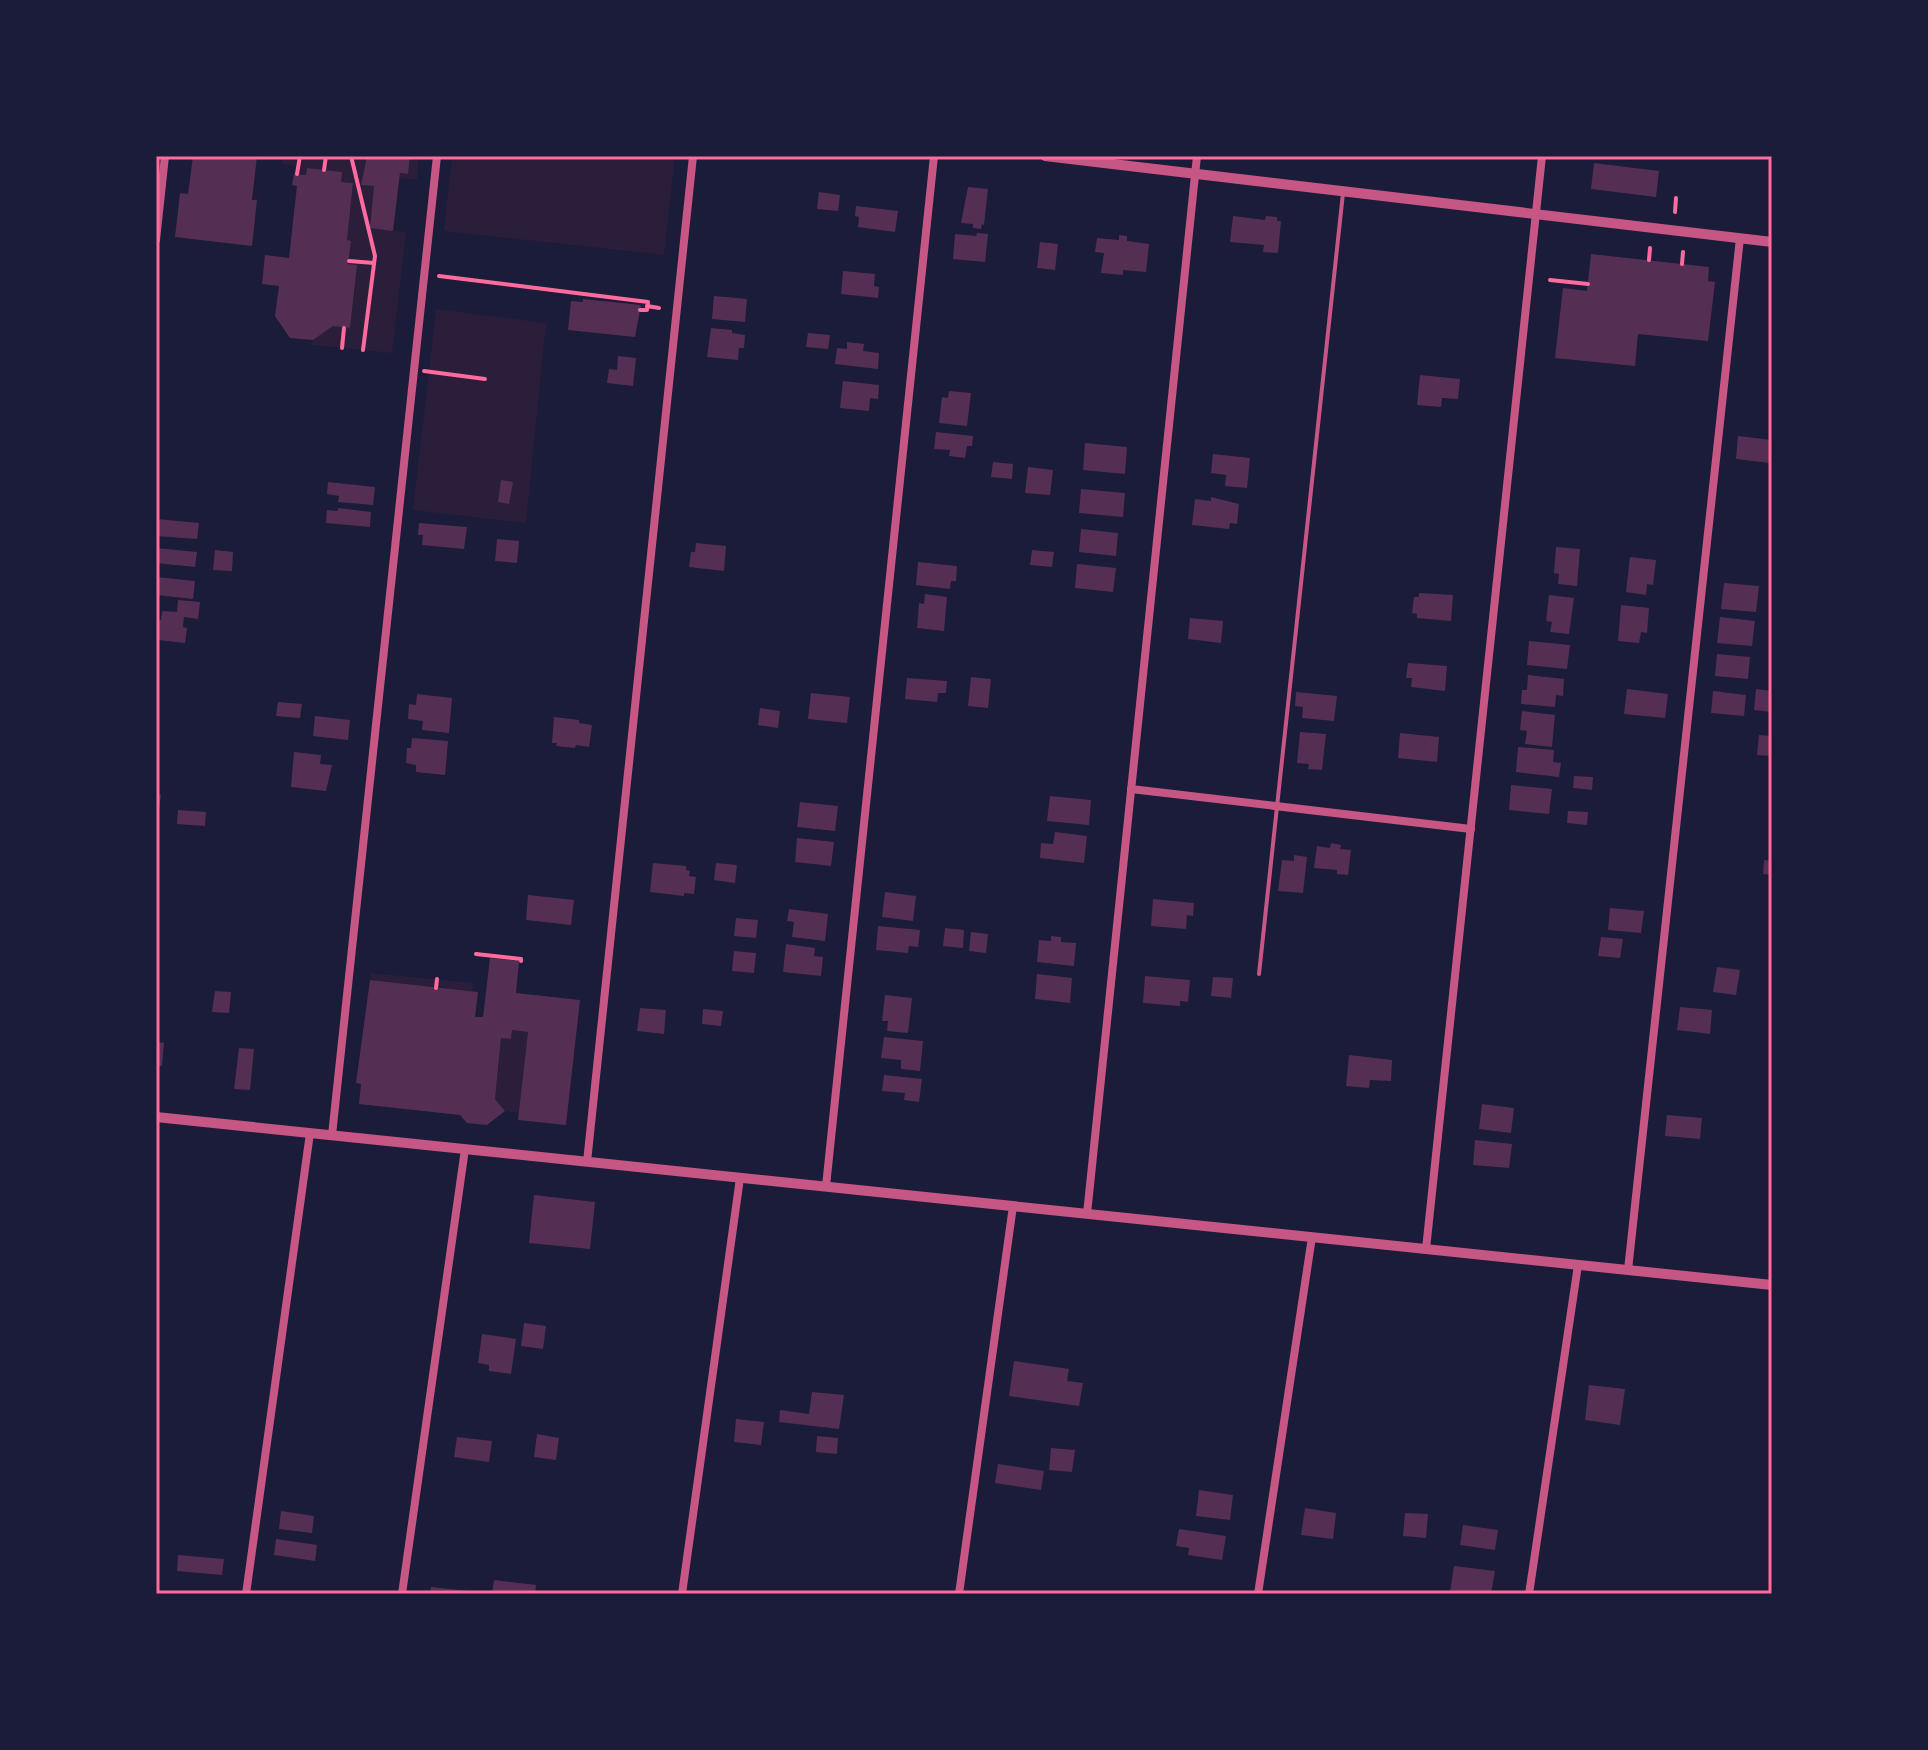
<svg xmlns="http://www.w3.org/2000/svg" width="1928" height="1750" font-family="'PT Sans Narrow',sans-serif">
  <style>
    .green { fill: #2a1e3b }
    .building { fill: #542f53 }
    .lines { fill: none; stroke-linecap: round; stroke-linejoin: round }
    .path { stroke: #ff6b9d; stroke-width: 4 }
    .service { stroke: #c65784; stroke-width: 4 }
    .minor { stroke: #c65784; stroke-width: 8 }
    .tertiary { stroke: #c65784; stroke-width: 10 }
    .neatline { fill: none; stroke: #ff6b9d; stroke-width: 3 }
  </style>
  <rect width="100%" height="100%" fill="#1b1b3a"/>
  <g class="green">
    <polygon points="283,156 367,156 361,184 374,186 370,228 406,232 392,353 312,345 313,340 333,326 350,328 357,266 348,264 351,242 347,240 353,183 341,182 342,172 307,168 306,175 294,174 295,166 282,164"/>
    <polygon points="410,156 419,156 417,180 399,178 400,173 408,174"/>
    <polygon points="452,156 675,156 664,255 444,231"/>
    <polygon points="436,309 546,323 526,523 413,510"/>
    <polygon points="371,973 473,983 472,991 370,980"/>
    <polygon points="512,1030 528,1032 519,1113 505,1111 495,1099 501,1038 511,1039"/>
  </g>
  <g class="building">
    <polygon points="193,156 257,156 252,200 257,200 252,246 175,237 180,193 188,194"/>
    <polygon points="367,156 410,156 408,174 400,173 393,231 370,228 374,186 361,185"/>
    <polygon points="1594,163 1659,171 1656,197 1591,189"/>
    <polygon points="307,168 342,172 341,182 353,183 347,240 351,241 348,264 357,265 350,328 333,326 313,340 290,338 275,316 279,286 262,284 265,255 289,258 297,186 292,185 294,174 306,175"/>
    <polygon points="968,187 988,189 984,225 982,224 981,229 973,228 973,224 961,223"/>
    <polygon points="819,192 840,195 838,211 817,209"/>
    <polygon points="856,206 898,211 895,232 858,227 859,217 855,216"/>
    <polygon points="1233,216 1265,220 1266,216 1277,217 1277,221 1281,221 1278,253 1263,252 1264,245 1230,242"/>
    <polygon points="977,233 988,234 985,262 953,259 955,234 976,236"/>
    <polygon points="1119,235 1127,236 1127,241 1149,244 1146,272 1123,270 1123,275 1101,273 1104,253 1095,252 1097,238 1119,240"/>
    <polygon points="1040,242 1058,244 1055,270 1037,268"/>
    <polygon points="1591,254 1709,267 1708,281 1715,282 1708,341 1638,334 1635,366 1555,358 1563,288 1587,291"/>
    <polygon points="843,271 875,274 874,286 879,287 878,298 841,294"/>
    <polygon points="714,296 747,299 745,322 712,319"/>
    <polygon points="583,299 641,305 635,337 568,330 571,301 583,302"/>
    <polygon points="711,328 732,330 732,333 745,335 744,348 739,348 738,360 707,357"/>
    <polygon points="808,333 830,335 828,349 806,347"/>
    <polygon points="847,342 864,344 863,351 879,353 878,369 835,364 837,348 847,349"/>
    <polygon points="618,356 636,358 633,386 607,383 609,369 617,370"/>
    <polygon points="1420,375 1460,379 1458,399 1442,398 1441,407 1417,405"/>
    <polygon points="843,381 879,385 878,399 870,398 869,411 840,408"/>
    <polygon points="949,391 971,393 967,426 939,423 942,397 948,398"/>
    <polygon points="936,432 973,436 972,446 967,446 965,458 949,456 950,450 934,449"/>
    <polygon points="1738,436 1772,440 1770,463 1736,459"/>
    <polygon points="1085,443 1127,447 1125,474 1083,470"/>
    <polygon points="1213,454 1250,458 1247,488 1225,486 1226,475 1211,473"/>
    <polygon points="993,462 1013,464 1012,479 991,477"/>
    <polygon points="1028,467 1053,470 1050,495 1025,493"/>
    <polygon points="501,480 513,482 509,504 498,502"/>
    <polygon points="328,482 375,487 373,505 338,502 339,496 327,494"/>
    <polygon points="1081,489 1125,493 1123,517 1079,513"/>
    <polygon points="1211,497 1239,504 1237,524 1230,523 1229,529 1192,525 1195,499 1211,501"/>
    <polygon points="338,508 371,512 370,527 326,523 327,510 338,511"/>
    <polygon points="157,519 199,523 197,539 156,536"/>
    <polygon points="419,523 467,527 464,549 422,545 423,535 418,535"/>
    <polygon points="1081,529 1118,533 1116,556 1079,552"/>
    <polygon points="497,539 519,541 517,563 495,561"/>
    <polygon points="696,543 726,546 724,571 689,567 691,552 695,552"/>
    <polygon points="1556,547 1580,549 1577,586 1558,584 1559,574 1554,573"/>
    <polygon points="156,548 197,552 195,567 156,563"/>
    <polygon points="215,550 233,552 232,571 213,570"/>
    <polygon points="1032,550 1054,552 1052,567 1030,565"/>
    <polygon points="1630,557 1656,560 1653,585 1647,584 1646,595 1626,592"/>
    <polygon points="918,562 957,566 956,581 951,581 950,589 916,585"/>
    <polygon points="1077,564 1116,568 1113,592 1075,588"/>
    <polygon points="156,577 195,581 193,599 156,595"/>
    <polygon points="1724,583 1759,586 1756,612 1721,609"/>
    <polygon points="1419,593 1453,595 1451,621 1417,618 1417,614 1412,613 1414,597 1419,597"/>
    <polygon points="925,594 947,597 944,631 917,628 919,603 924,604"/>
    <polygon points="1549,595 1574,598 1569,634 1550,632 1552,622 1546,621"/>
    <polygon points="178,600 200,602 198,619 184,617 183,627 187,628 185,643 158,640 156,620 161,620 162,611 177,612"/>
    <polygon points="1621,605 1649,608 1647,633 1641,632 1639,643 1618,641"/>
    <polygon points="1720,617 1755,621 1752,646 1717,643"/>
    <polygon points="1190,618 1223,621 1221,643 1188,639"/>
    <polygon points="1529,641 1570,645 1567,669 1527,665"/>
    <polygon points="1717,654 1750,657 1748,679 1715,676"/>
    <polygon points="1408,663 1447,666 1445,691 1411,687 1412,678 1406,678"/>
    <polygon points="1528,675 1564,679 1563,696 1556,695 1555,707 1521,704 1522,690 1527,690"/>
    <polygon points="971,677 991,679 988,708 968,706"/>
    <polygon points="907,678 947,681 946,693 938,693 937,702 905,699"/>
    <polygon points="1627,689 1668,694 1665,718 1624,714"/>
    <polygon points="1756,689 1772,691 1772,712 1754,710"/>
    <polygon points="1713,691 1746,695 1744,716 1711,713"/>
    <polygon points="1296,692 1337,696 1334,721 1302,718 1303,707 1295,706"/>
    <polygon points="811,693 850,697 847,723 808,719"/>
    <polygon points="417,694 452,698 449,733 422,730 423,721 408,719 409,704 416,705"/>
    <polygon points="278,702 302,704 300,718 276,716"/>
    <polygon points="760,708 780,711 778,728 758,725"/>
    <polygon points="1522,711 1555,715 1552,747 1525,744 1527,731 1520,730"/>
    <polygon points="315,716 350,720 348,740 313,736"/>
    <polygon points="554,717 579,720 579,723 592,725 589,747 576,745 575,748 556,746 557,743 552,743"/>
    <polygon points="1300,732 1326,734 1322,770 1308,769 1309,764 1297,763"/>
    <polygon points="1400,733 1439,737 1437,762 1398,758"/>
    <polygon points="1759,735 1772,736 1772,756 1757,755"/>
    <polygon points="412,738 448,741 445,775 416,772 416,765 406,763 407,748 411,748"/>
    <polygon points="1518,747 1554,750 1553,762 1561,763 1559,777 1516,772"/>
    <polygon points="294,752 321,755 320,764 332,765 326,791 291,787"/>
    <polygon points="1574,776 1593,777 1592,790 1573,788"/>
    <polygon points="1511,785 1552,789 1549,814 1509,810"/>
    <polygon points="156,794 161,795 159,810 156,810"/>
    <polygon points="1050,796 1091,800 1089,825 1047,821"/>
    <polygon points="800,802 838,806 835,831 797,827"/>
    <polygon points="178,810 206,812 205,826 177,824"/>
    <polygon points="1568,811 1588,812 1587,825 1567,823"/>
    <polygon points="1055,832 1087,836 1084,863 1040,858 1041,843 1053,844"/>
    <polygon points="797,838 834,842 831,866 795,862"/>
    <polygon points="1331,843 1341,845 1340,849 1351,850 1348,875 1337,874 1337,870 1314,868 1317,846 1330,848"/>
    <polygon points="1294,855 1307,857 1303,893 1278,891 1282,860 1294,861"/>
    <polygon points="1764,860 1772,861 1772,875 1763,874"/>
    <polygon points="653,863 686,866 686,870 690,871 689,876 696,877 694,894 684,893 684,896 650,892"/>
    <polygon points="716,863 737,865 735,883 714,880"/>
    <polygon points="885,892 916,896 913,921 882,917"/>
    <polygon points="528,895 574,900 571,925 526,920"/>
    <polygon points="1153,899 1194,903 1193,916 1187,915 1186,929 1151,926"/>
    <polygon points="1610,908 1644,911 1641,933 1608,930"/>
    <polygon points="789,909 828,914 825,941 792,937 794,922 787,921"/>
    <polygon points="736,918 758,920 756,938 734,936"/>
    <polygon points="878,926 920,930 918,947 909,946 908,953 876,950"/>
    <polygon points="945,928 964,930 963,948 943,946"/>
    <polygon points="971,932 988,934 986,953 969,951"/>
    <polygon points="1051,936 1061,937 1061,942 1076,943 1074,966 1037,962 1039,940 1051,941"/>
    <polygon points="1601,937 1623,939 1620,958 1598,956"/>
    <polygon points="786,944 815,948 814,956 823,957 821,976 783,972"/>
    <polygon points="734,951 756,953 754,973 732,971"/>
    <polygon points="490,958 519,961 516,993 580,1000 566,1125 518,1120 528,1032 512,1030 511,1039 501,1038 495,1099 505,1111 487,1125 467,1123 460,1115 359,1104 361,1084 356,1083 370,980 478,992 475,1017 483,1017"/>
    <polygon points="1717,967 1740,970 1736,995 1713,992"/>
    <polygon points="1037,974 1072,978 1070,1003 1035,999"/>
    <polygon points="1145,976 1190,980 1188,1002 1180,1001 1180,1006 1143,1003"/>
    <polygon points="1213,977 1233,978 1231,998 1211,996"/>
    <polygon points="215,991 231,992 229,1013 212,1012"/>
    <polygon points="885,995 912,998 908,1033 887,1031 888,1021 882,1021"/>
    <polygon points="1680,1007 1712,1010 1710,1034 1677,1030"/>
    <polygon points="640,1008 666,1010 664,1034 637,1031"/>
    <polygon points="703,1009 723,1011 721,1026 702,1024"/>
    <polygon points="884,1037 923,1041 920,1071 901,1069 901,1060 881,1058"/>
    <polygon points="156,1042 164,1043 162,1066 156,1065"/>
    <polygon points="239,1048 254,1049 250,1090 234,1089"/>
    <polygon points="1349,1055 1392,1060 1391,1081 1370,1080 1369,1088 1346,1086"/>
    <polygon points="884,1075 922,1079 919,1102 904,1100 905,1093 882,1091"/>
    <polygon points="1482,1104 1514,1108 1511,1133 1479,1129"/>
    <polygon points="1667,1115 1702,1118 1700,1139 1665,1136"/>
    <polygon points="1475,1140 1512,1144 1509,1168 1473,1165"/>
    <polygon points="534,1195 595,1202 590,1249 529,1243"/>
    <polygon points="524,1323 546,1326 543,1349 521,1346"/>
    <polygon points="482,1334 516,1339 511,1374 489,1371 489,1365 478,1363"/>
    <polygon points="1014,1361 1069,1369 1067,1381 1083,1383 1079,1406 1009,1396"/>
    <polygon points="1589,1385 1625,1389 1620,1425 1585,1420"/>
    <polygon points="812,1392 844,1395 839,1429 779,1422 780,1410 809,1414"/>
    <polygon points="736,1419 764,1422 761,1445 734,1442"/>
    <polygon points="537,1434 559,1438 556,1460 534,1457"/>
    <polygon points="817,1436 838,1438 837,1454 816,1452"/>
    <polygon points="457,1437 492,1441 489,1462 454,1457"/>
    <polygon points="1051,1448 1075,1450 1072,1472 1049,1470"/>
    <polygon points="998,1464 1044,1471 1041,1490 995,1483"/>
    <polygon points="1199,1490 1233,1495 1230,1520 1196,1516"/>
    <polygon points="1305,1508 1336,1513 1333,1539 1301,1535"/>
    <polygon points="281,1511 314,1516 312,1533 279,1529"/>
    <polygon points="1405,1513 1428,1514 1426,1538 1403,1536"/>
    <polygon points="1463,1525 1498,1530 1495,1550 1460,1545"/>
    <polygon points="1179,1529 1226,1536 1222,1560 1188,1555 1189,1548 1176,1546"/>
    <polygon points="276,1539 317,1545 315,1561 274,1555"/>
    <polygon points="178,1555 224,1559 222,1575 177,1571"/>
    <polygon points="1454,1566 1495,1571 1491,1594 1450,1592"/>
    <polygon points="494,1580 536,1585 535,1594 492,1594"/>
    <polygon points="431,1587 469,1591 469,1594 430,1594"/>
  </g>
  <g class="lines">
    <g class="path">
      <polyline points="351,156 375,256 363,350"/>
      <polyline points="324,170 326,156"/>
      <polyline points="297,174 300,156"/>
      <polyline points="1675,212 1676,198"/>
      <polyline points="1649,260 1650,248"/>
      <polyline points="349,261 374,263"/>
      <polyline points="1682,264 1683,252"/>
      <polyline points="439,276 648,302 647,310 640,310"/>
      <polyline points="1550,280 1588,284"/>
      <polyline points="647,306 659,308"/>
      <polyline points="342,348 344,328"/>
      <polyline points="424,371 485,379"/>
      <polyline points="476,954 521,959 521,961"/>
      <polyline points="436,988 437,979"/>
    </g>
    <polyline class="service" points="1259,974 1343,193"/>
    <g class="minor">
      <polyline points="156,240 165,156"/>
      <polyline points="1131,789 1471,829"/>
      <polyline points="332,1135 437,156"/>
      <polyline points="587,1162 693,156"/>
      <polyline points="826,1186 934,156"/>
      <polyline points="1087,1214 1197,156"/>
      <polyline points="1426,1249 1542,156"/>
      <polyline points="1628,1270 1740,238"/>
      <polyline points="246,1594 310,1133"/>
      <polyline points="402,1594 465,1149"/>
      <polyline points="682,1594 740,1178"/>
      <polyline points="959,1594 1013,1206"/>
      <polyline points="1258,1594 1312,1237"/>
      <polyline points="1529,1594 1578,1265"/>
    </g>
    <g class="tertiary">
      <polyline points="1045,156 1772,242"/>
      <polyline points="156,1117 1772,1285"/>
    </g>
  </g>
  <rect width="1928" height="1750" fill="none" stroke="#1b1b3a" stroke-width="316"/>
  <rect x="158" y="158" width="1612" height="1434" class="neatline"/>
</svg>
